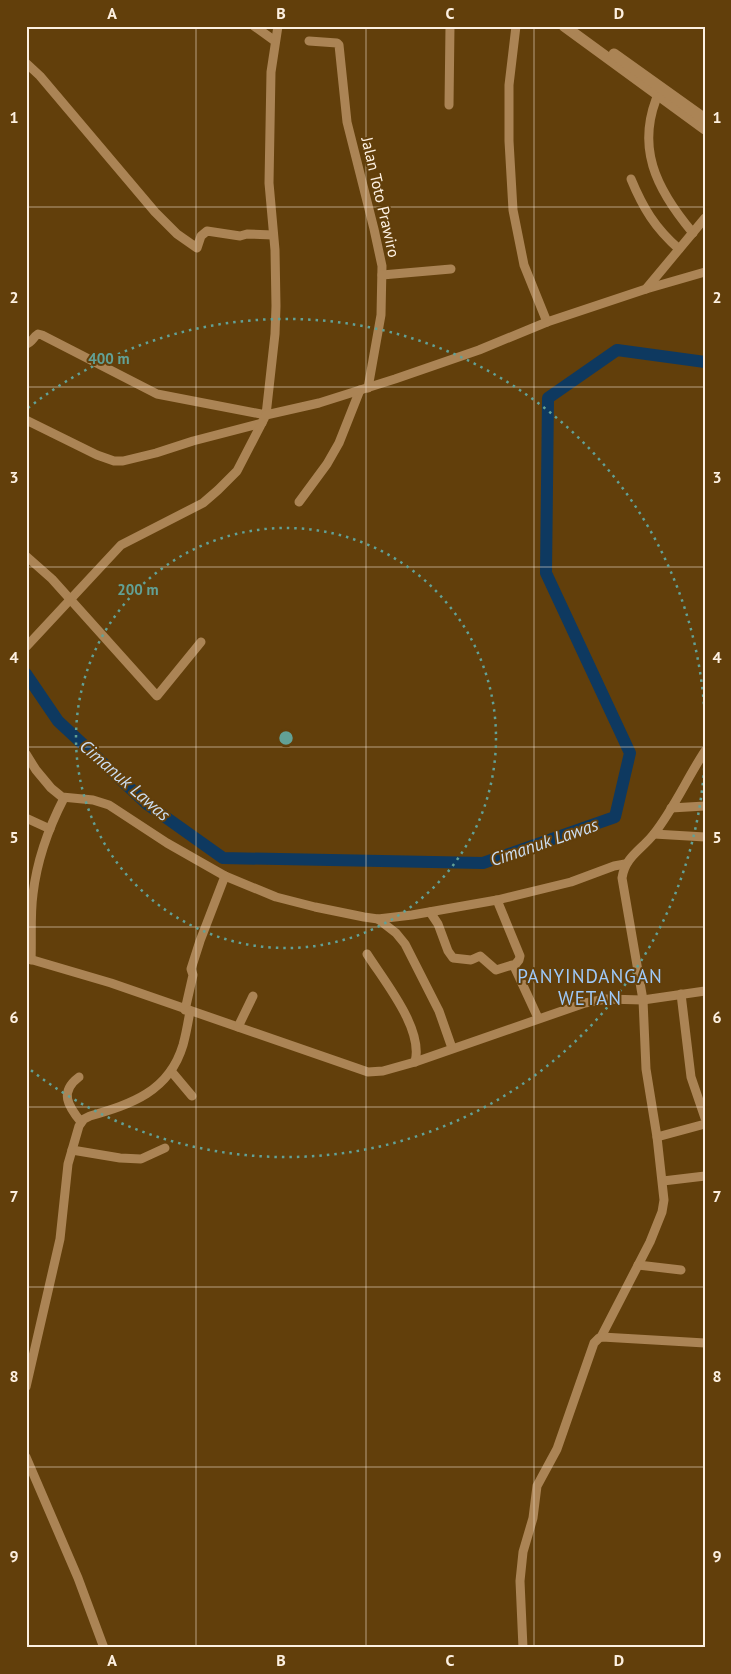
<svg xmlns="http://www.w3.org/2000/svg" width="731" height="1674" font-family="'PT Sans',sans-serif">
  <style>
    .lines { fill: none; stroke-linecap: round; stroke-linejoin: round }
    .river { stroke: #0e3960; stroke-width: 12 }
    .minor { stroke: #ab8455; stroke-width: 9 }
    .secondary { stroke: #ab8455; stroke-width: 11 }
    .grid { fill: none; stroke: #fdf0e1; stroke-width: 1; stroke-opacity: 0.55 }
    .ring { fill: none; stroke: #62a196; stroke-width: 2.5; stroke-dasharray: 2.5 5 }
    .labels { text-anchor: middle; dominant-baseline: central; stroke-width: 4; stroke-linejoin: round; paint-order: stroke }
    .street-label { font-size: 16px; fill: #fdf0e1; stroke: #623f0b }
    .water-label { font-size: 18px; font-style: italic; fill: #cbddf1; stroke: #623f0b }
    .quarter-label { font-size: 19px; letter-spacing: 1px; fill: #9ec9f8; stroke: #623f0b }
    .centre { fill: #62a196; stroke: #623f0b; stroke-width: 2.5 }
    .ring-label { font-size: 15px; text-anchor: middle; font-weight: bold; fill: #62a196; stroke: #623f0b; stroke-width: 4; stroke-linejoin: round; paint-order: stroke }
    .neatline { fill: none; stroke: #fdf0e1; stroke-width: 2 }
    .grid-label { font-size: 16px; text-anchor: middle; font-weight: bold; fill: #fdf0e1 }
  </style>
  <rect width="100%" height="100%" fill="#623f0b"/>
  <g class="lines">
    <polyline class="river" points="26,674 58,721 147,804 223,858 483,863 615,817 630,753 546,573 548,398 617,350 705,362"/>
    <g class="minor">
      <polyline points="254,26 275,41"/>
      <polyline points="516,26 509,85 509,141 513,210 524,265 547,322"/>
      <polyline points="309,41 337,43 339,45 347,122 374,229 382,266 381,315 368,388"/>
      <polyline points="26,63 40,76 155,212 177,234 197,248 201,236 207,231 240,236 247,234 273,235"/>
      <path d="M660,90C634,146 656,189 693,233"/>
      <polyline points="449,105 450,26"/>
      <path d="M631,179C643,208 655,228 679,249"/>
      <polyline points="382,275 451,269"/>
      <polyline points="646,289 705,272"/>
      <path d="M26,344C32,343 33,337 38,334L42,335L157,394L266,415L275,334L276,306L275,250L269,183L271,72L278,26"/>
      <polyline points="26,420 97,455 114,461 123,461 156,453 193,441 262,423"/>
      <polyline points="299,502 327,464 339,443 360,390"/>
      <polyline points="26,556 52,579 157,696 201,642"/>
      <polyline points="26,647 121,545 203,503 218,490 237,471 266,415 319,403 395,379 479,350 547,322 646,289 705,218"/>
      <polyline points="26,754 36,770 51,788 62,797 93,800 109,805 167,843 225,876 276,897 315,907 364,917 378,919 412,915 497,900 571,882 614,866 625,864"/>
      <polyline points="671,808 705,806"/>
      <polyline points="26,818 50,829"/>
      <polyline points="654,834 705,837"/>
      <polyline points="497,900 520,956 519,960 514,966"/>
      <polyline points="430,912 438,924 448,951 453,958 471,960 480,956 496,970 512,965 514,966 538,1018"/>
      <polyline points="378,919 396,933 405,944 439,1011 452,1048"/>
      <path d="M367,954C384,981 424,1029 415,1062"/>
      <polyline points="26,958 111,983 368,1072 383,1071 415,1062 585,1003 606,999 643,1000 705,991"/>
      <path d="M31,960C32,938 30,915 33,894C37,860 49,827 64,798"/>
      <polyline points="681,994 691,1077 705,1118"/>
      <polyline points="185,1010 193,975 191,969 200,941 225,876"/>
      <polyline points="238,1027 253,996"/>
      <polyline points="171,1071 192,1096"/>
      <path d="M79,1077C59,1092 68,1106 81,1122"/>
      <polyline points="657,1137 705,1124"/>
      <polyline points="72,1150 120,1158 141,1159 165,1148"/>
      <polyline points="663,1181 705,1176"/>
      <polyline points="638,1265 681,1270"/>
      <path d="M601,1337L650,1242L662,1212L664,1200L657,1137L646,1069L643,1000L622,878C625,857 641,850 653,835C674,809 687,778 705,751"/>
      <path d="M26,1387L60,1239L68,1164L79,1126L84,1119L90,1116C131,1104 169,1092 183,1045C186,1034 188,1023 190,1011"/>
      <polyline points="26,1457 78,1578 104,1648"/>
      <polyline points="523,1648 520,1581 523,1552 533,1518 537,1486 557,1449 594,1343 599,1338 602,1337 705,1343"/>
    </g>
    <g class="secondary">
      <polyline points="564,26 705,129"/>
      <polyline points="614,54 705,119"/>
    </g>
  </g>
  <path class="grid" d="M196,26V1648M366,26V1648M534,26V1648M26,207H705M26,387H705M26,567H705M26,747H705M26,927H705M26,1107H705M26,1287H705M26,1467H705"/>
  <g class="ring">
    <circle cx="286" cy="738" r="210"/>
    <path d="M705 753A419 419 0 0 1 28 1068M28 408A419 419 0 0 1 705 723"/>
  </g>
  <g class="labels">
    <g class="street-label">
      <text transform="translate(381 197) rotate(77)">Jalan Toto Prawiro</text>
    </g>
    <g class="water-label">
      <text transform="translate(125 780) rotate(41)">Cimanuk Lawas</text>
      <text transform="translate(544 842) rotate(-19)">Cimanuk Lawas</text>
    </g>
    <g class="quarter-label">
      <text x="590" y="976">PANYINDANGAN<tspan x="590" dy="22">WETAN</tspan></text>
    </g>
  </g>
  <circle cx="286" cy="738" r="8" class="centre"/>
  <g class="ring-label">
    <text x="109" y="364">400 m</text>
    <text x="138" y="595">200 m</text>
  </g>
  <rect width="731" height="1674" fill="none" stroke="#623f0b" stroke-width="55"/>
  <rect x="28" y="28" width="676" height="1618" class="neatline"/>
  <g class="grid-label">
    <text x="112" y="19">A</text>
    <text x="281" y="19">B</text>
    <text x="450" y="19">C</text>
    <text x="619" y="19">D</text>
    <text x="14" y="123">1</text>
    <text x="717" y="123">1</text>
    <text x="14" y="303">2</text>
    <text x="717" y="303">2</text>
    <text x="14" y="483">3</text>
    <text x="717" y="483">3</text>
    <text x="14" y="663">4</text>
    <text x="717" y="663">4</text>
    <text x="14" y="843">5</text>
    <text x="717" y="843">5</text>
    <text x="14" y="1023">6</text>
    <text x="717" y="1023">6</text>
    <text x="14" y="1202">7</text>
    <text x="717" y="1202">7</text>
    <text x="14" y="1382">8</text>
    <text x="717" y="1382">8</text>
    <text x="14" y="1562">9</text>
    <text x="717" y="1562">9</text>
    <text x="112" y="1666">A</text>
    <text x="281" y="1666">B</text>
    <text x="450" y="1666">C</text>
    <text x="619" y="1666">D</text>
  </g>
</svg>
